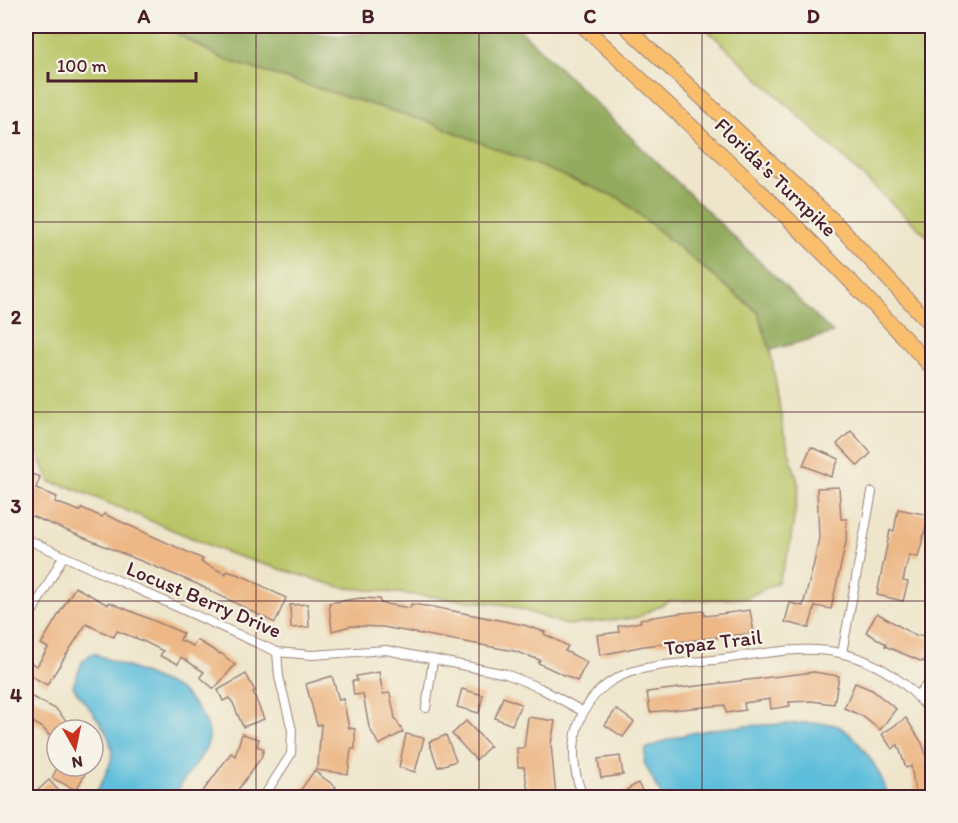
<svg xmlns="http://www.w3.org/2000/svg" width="958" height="823" font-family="Itim,sans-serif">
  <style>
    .green { fill: #b9c566; stroke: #827248; stroke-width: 1.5 }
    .forest { fill: #92aa5b; stroke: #6e6443; stroke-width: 1.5 }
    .water { fill: #5dbedb; stroke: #546e83; stroke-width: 1.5 }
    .building { fill: #edb786 }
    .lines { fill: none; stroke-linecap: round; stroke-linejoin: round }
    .street-casing { stroke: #9c827a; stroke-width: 10 }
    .highway-casing { stroke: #9c827a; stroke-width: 16 }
    .street { stroke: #fff; stroke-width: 8 }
    .highway { stroke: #f9bf6d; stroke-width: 14 }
    .grid { fill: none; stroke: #4a1f2b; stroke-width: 1.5; stroke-opacity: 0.55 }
    .labels { text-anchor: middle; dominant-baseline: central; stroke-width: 4.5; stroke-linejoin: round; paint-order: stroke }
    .street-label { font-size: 21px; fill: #4a1f2b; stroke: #f7f3e8 }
    .neatline { fill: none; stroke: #4a1f2b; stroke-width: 2 }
    .grid-label { font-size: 20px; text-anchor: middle; font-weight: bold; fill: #4a1f2b }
  </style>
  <rect width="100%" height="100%" fill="#f7f3e8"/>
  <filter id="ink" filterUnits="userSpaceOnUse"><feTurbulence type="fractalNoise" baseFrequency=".0167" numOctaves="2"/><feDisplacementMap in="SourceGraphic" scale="12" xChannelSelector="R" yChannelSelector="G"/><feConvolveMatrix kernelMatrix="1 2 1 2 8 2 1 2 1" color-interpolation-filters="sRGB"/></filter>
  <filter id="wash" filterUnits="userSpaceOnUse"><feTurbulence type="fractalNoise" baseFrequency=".008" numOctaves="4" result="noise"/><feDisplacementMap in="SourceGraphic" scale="24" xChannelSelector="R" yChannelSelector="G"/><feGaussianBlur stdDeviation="1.35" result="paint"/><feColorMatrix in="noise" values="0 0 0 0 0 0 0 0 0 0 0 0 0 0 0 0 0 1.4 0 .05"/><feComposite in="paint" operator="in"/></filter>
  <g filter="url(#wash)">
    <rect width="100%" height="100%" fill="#eee5ca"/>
    <g class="green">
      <polygon points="26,26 163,26 225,60 429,122 619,198 758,313 770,348 784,434 799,486 789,550 778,582 747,598 670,601 636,618 566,625 508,605 340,587 230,554 70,487 50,482 26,426"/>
      <polygon points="703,26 932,26 932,241"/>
    </g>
    <polygon class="forest" points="163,26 275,26 337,36 421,26 516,26 833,333 770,350 758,312 619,198 429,122 225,60"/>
    <g class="water">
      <path d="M93,653C112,662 170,682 182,692C193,702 211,723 209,738C207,755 181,779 174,797H94C99,786 106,775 110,764C120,735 86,708 73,686L83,660Z"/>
      <path d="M806,723C815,724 832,722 840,727C862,741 882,773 888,797H662L644,762L646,749C694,724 753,726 806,723Z"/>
    </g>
    <g id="blocks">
      <g class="building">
        <polygon points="851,431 871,453 858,466 837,444"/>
        <polygon points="811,447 839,459 831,477 803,465"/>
        <polygon points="26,472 40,477 36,488 57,497 55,502 80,511 82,508 102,517 104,514 203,559 201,562 226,574 227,571 245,577 286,598 275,623 197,584 29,515 31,510 26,508"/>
        <polygon points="839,487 841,519 847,519 846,542 831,609 815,606 809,628 785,622 790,603 803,606 814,563 819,538 817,488"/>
        <polygon points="898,509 929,515 918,557 909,555 903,581 908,582 903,601 877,595 890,530 894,531"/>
        <polygon points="75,587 108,605 109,602 183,633 180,640 193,646 197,640 220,654 221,653 235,665 214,689 200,677 204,672 181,657 178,664 160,656 163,651 143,641 117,631 114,637 86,624 47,685 26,673 31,663 37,666 48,648 41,644"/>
        <polygon points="361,598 380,599 380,603 410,608 411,604 433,607 524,625 545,632 544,634 568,646 565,651 587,662 577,681 538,663 540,660 514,651 383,627 351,626 332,631 329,603"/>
        <polygon points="308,604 309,627 291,628 290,605"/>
        <polygon points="750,610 754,633 644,646 600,655 597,635 619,632 618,626 641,622 640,619 681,613 704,611 705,616"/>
        <polygon points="877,613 916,636 920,635 933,641 923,662 885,646 886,644 866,632"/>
        <polygon points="379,672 383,694 390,693 395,718 403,732 379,745 369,727 363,694 354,695 352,681 357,681 356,676"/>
        <polygon points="814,672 839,676 834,704 811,701 789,702 790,706 771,709 770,699 744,703 745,710 726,713 725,705 650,712 647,692"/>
        <polygon points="246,674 255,691 253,692 264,719 243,727 233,703 229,698 223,701 218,690"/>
        <polygon points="332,676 339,700 343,699 349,728 355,729 355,749 351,749 348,774 315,770 318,766 321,724 317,725 306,684"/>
        <polygon points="855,683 872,690 896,709 880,730 862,716 844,708"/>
        <polygon points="462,689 483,695 479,713 457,707"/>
        <polygon points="26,694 56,709 70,725 65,730 57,730 57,744 43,728 26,718"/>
        <polygon points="503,697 521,704 512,725 495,718"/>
        <polygon points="616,709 634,722 623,737 605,725"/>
        <polygon points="528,717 555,721 551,744 556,797 529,797 524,767 518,767 517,748 524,748"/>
        <polygon points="906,718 922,743 932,772 933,798 916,798 911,766 906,768 898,745 892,749 882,734"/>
        <polygon points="466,721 490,746 476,760 452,734"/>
        <polygon points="242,734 259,739 257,746 264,749 261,758 232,798 198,798 231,753 235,756"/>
        <polygon points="406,734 424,738 415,772 399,767"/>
        <polygon points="446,735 456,761 438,767 429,742"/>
        <polygon points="620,756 623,775 601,778 598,759"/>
        <polygon points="58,766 70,766 85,774 76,790 52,778"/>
        <polygon points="314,771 336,787 328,798 295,798"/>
        <polygon points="49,780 65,798 41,798 36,792"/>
        <polygon points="638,783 646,798 613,798"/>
      </g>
    </g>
  </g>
  <g filter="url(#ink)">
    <use href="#blocks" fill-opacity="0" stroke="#9c827a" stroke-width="1.5"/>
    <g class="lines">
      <defs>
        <g id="street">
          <polyline points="26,539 277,652 312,655 386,650 506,674 540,688 582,711"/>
          <polyline points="26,623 63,557"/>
          <polyline points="842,653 872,492"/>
          <polyline points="918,694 932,680"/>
          <polyline points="426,708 433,660"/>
          <polyline points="263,798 291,754 292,730 279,677 277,652"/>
          <path d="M584,798C562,751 576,692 628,673C657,663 692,663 722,659C761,654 802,645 840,653C878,661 911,684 932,715"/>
        </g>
        <g id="highway">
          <path d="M583,26C703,136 822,246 932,368"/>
          <polyline points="625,26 835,222 932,326"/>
        </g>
      </defs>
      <use href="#street" class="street-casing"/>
      <use href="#highway" class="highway-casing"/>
      <use href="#street" class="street"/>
      <use href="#highway" class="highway"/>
    </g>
  </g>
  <path class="grid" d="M256,26V798M479,26V798M702,26V798M26,222H932M26,412H932M26,601H932"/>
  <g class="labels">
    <g class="street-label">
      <text transform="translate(776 177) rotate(44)">Florida's Turnpike</text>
      <text transform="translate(204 599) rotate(23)">Locust Berry Drive</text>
      <text transform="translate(713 642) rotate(-7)">Topaz Trail</text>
    </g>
  </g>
  <rect width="958" height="823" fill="none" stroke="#f7f3e8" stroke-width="66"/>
  <g transform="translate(75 748) rotate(171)"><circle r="28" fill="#f7f3e8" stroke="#b29e9c" stroke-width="1.5"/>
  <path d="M0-4.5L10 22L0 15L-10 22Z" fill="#c8321e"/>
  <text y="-9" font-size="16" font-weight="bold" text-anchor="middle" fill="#4a1f2b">N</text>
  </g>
  <path d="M48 72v9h148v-9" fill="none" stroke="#4a1f2b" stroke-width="3"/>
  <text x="57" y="72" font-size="18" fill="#4a1f2b" stroke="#f7f3e8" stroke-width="4.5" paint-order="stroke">100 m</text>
  <rect x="33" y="33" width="892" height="757" class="neatline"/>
  <g class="grid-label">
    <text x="144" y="23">A</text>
    <text x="368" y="23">B</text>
    <text x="590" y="23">C</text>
    <text x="813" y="23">D</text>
    <text x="16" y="134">1</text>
    <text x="16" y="324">2</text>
    <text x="16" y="513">3</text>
    <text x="16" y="702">4</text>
  </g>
</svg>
